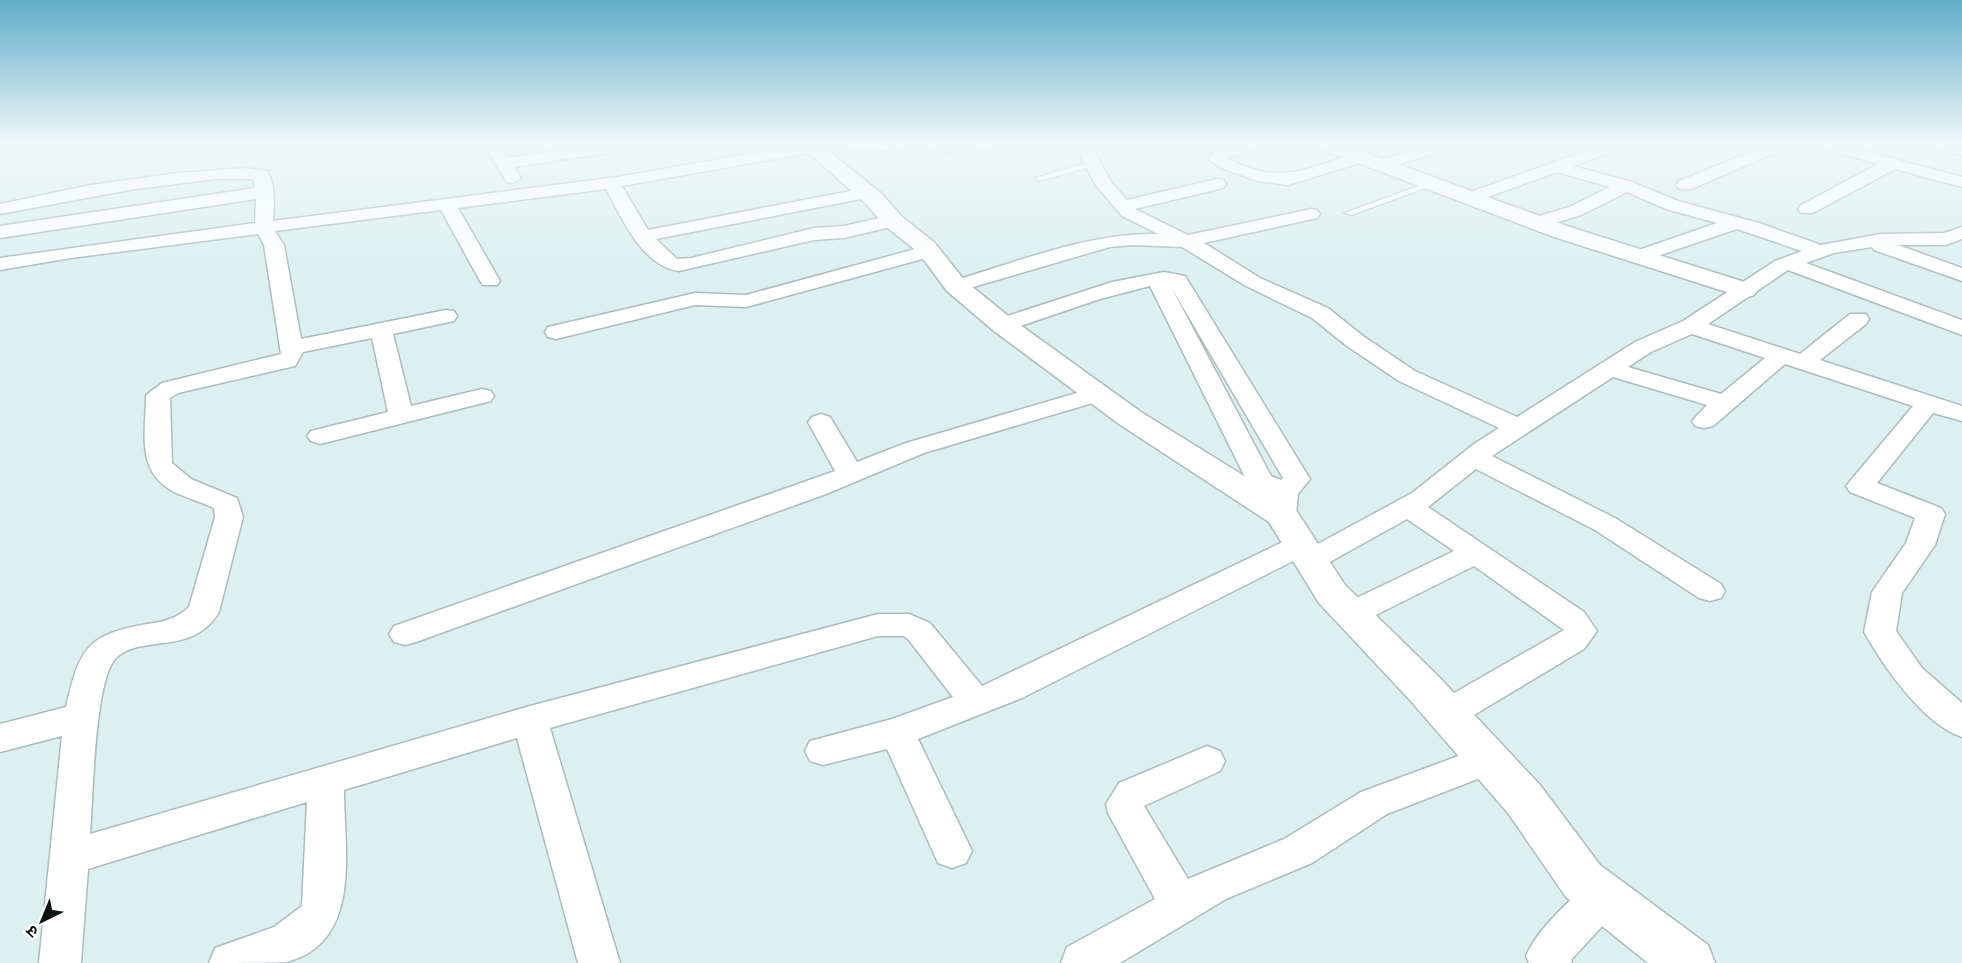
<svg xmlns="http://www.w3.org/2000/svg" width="1962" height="963" font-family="'IBM Plex Sans','Noto Sans Devanagari',sans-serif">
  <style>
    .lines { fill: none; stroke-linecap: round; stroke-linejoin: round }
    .service-casing { stroke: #a9bdbc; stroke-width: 2 }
    .minor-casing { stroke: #a9bdbc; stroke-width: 3 }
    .tertiary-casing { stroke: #a9bdbc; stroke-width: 3 }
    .service { fill: #fff; fill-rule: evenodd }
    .minor { fill: #fff; fill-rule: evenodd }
    .tertiary { fill: #fff; fill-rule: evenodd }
  </style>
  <rect width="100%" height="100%" fill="#dbf0ef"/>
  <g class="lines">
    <defs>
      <g id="service">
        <polygon points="1094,161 1098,163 1097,165 1039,181 1035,178"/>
        <polygon points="1429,182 1436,184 1352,215 1344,213"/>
      </g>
      <g id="minor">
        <polygon points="482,143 498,143 508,158 611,143 632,143 634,145 626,150 514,167 521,178 513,183 507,182"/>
        <path d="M811,143L817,146L836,143H914L912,146L892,151L856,149L814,156L808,153L622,186L648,230L866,188L875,193L866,198L656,239L677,259L691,258L814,228L844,226L893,215L899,217L902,221L899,225L844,238L814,240L679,271C642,266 622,218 606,189L458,208L500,281L497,285H483L480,281L441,210L275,231L284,245L301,339L446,310L454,311L457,316L454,321L393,334L411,406L482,389L491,391L494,396L491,401L320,444L311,441L307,436L311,431L388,412L372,338L303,352L295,366L178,393L170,398L172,463L191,479L237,498L243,517L219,612C193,656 144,634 117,657C94,677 93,801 90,834L530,706L878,614H909L930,623L982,686L1289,539L1299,537L1309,539L1314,546L1412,493L1474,444L1499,428L1399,381L1347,346L1312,318L1246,286L1182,247L1132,245L1110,247L963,290H949L946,286L949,282C1015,263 1089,232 1158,234L1122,216L1095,184L1074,143H1090L1111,182L1127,200L1217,179L1223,180L1226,184L1223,188L1135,209L1188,235L1311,209L1317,210L1320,214L1317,218L1204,243L1260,278L1328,308L1363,336L1415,371L1517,417L1635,342L1683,321L1775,261L1802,251L1737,229L1637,263L1630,261L1627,257L1630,253L1717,223L1666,209L1627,192L1581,215L1536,229L1529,227L1527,223L1529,219L1569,207L1610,187L1557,172L1471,203L1462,198L1465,194L1608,143H1629L1627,146L1573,166L1632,182L1678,201L1759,223L1821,245L1880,234L1944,233L1962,227V239L1946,245H1898L1962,268V281L1874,250L1872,247L1834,253L1806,263L1962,320V335L1788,270L1708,324L1800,354L1850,314H1866L1869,319L1866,324L1820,360L1962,406V421L1933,413L1877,483L1941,508L1945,514L1935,545L1902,593L1896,631L1922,668L1962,703V737C1923,724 1884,667 1864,632L1872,592L1906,543L1915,518L1850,492L1846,486L1913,406L1785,364L1713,426L1704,428L1695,426L1692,421L1707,405L1613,377L1492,456L1615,518L1721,584L1725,591L1721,598L1710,601L1699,598L1595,530L1476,469L1428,507L1584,612L1597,631L1584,649L1459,724L1447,727L1435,724L1430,714L1435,704L1564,630L1474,566L1362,622L1351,625L1340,622L1335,614L1340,606L1454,551L1407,519L1319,568L1309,571L1299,568L1295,560L1022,698L918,739L972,851L966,863L952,868L938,863L887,749L823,765L810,761L805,751L810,741L892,719L953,697L908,639L903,636H878L550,728L620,963H578L517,738L344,790C344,850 363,942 287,962C267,963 231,963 209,963L215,948L274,927L302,906L307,802L88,869L81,963H39L62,736L0,752V724L66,707C80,649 85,635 147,624C163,622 176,619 189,607L215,517L214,508C201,502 187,498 174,492C135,471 146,433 146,395L162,383L281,354L264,245L258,234L71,258L0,270V258L255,223L256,199L0,238V226L255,188L253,179H216L135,189L0,214V204L91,185L178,173L245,168L267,171C276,186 274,204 273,221L617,177ZM1692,334L1765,358L1721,394L1628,367L1651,352Z"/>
        <path d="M916,143H1003L1001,146C982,151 930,158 916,143Z"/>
        <path d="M1243,143H1267L1265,146L1226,158C1282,188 1309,166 1363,152L1371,157L1369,160L1288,185L1258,181L1221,168L1208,159L1216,150Z"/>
        <polygon points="1438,143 1462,143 1460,146 1382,169 1374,164 1376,161"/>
        <polygon points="1773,143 1793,143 1791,146 1691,189 1679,189 1676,185 1679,181"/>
        <polygon points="1810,143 1834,143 1962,177 1962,187 1895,169 1813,213 1801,213 1798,209 1801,205 1878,164 1812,146"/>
        <polygon points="1923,143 1962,145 1962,155 1925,146"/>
        <polygon points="930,245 940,251 937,255 746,307 695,305 556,339 548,337 545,332 548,327 695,293 746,295"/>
        <path d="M1164,272L1185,276L1310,479L1298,494L1296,515L1292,521L1282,524L1272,521L1268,515L1271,496L1250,487L1247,481L1150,286L1100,299L1003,332L995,330L992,325L995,320L1112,282ZM1170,285L1283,478L1281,480L1271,476Z"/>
        <polygon points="1097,387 1106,389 1109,394 1106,399 924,453 826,494 416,642 405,645 394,642 389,634 394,626 835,471 808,422 812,417 821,414 830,417 857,462 906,443"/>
        <polygon points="1488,745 1501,750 1506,760 1501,770 1387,814 1312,863 1226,899 1120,963 1061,963 1067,947 1155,899 1108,813 1106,804 1119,783 1207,746 1220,751 1225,761 1220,771 1144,806 1188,879 1284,839 1361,792"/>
        <path d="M1604,877L1618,883L1624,896L1618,909L1571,960L1572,963H1529L1526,956C1536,931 1579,887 1604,877Z"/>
      </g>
      <g id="tertiary">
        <polygon points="798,143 818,143 882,194 901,216 934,242 965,281 1012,319 1141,412 1294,507 1345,585 1439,677 1540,785 1600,865 1708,945 1715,963 1648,963 1566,897 1508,813 1409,699 1319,603 1269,522 1119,424 994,331 947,291 918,252 885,226 866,204"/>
        <polygon points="1314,143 1340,143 1570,227 1754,285 1758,290 1754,295 1745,298 1736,295 1554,237 1316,147"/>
      </g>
    </defs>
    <use href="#service" class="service-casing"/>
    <use href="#minor" class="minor-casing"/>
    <use href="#tertiary" class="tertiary-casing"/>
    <use href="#service" class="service"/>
    <use href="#minor" class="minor"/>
    <use href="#tertiary" class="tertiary"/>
  </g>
  <linearGradient id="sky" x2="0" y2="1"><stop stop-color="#61acca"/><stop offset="0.52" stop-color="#eff8f8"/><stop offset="1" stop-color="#eff8f8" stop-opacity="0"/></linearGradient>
  <rect width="1962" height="277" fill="url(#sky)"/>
  <g transform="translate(42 921) rotate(223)" stroke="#ffffff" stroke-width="4.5" paint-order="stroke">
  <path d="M0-4.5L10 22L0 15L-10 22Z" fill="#0c1313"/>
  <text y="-9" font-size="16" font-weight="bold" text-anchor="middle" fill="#0c1313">उ</text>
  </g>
</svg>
